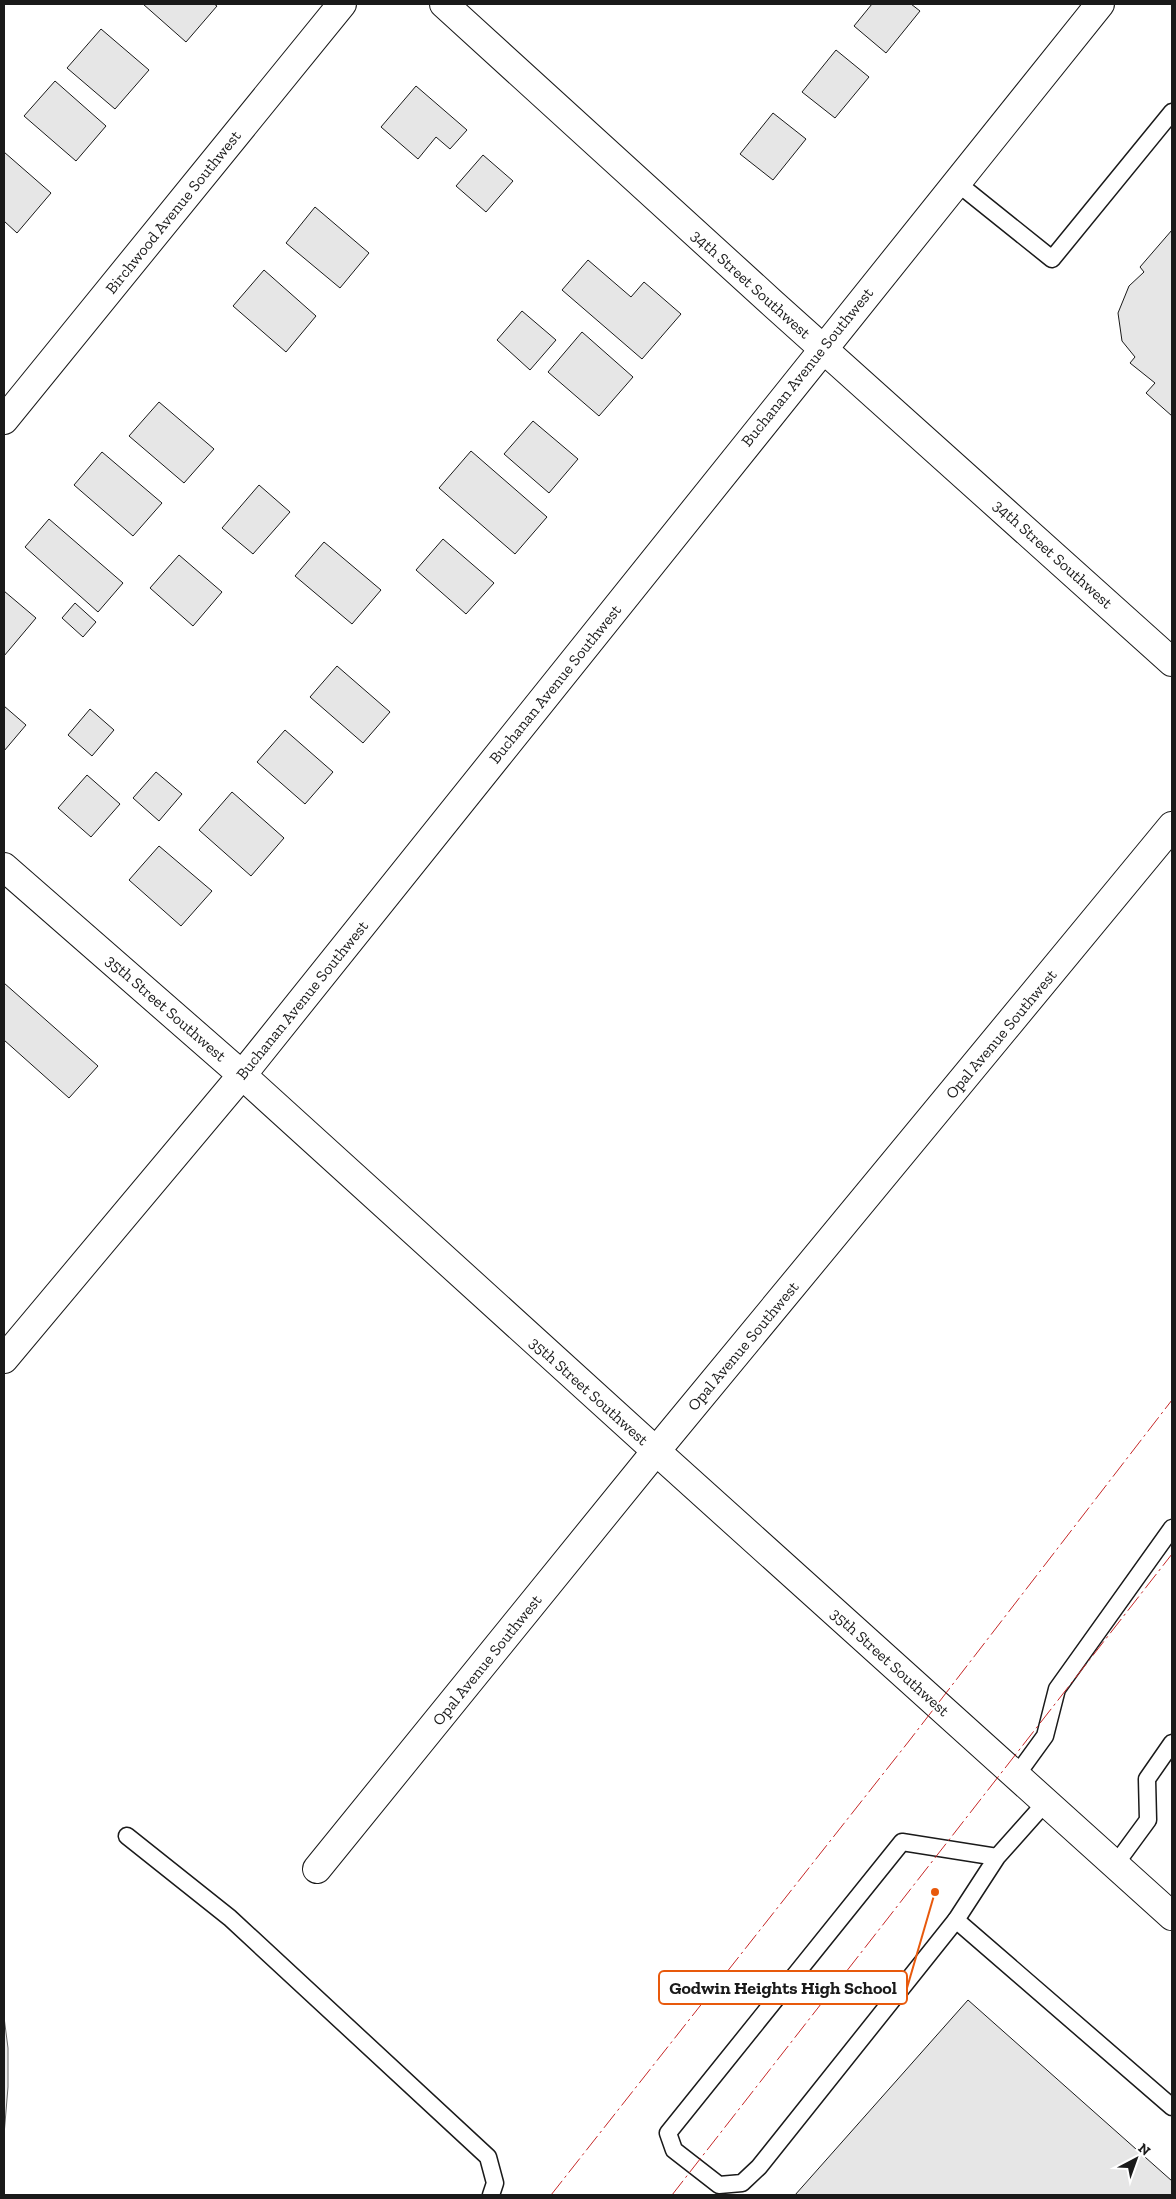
<svg xmlns="http://www.w3.org/2000/svg" width="1176" height="2199" font-family="'Zilla Slab',serif">
  <style>
    .built { fill: #ededed; stroke: #6a6a6a }
    .building { fill: #e6e6e6; stroke: #1a1a1a }
    .lines { fill: none; stroke-linecap: round; stroke-linejoin: round }
    .service-casing { stroke: #1a1a1a; stroke-width: 19 }
    .minor-casing { stroke: #1a1a1a; stroke-width: 30 }
    .tertiary-casing { stroke: #1a1a1a; stroke-width: 30 }
    .service { stroke: #fff; stroke-width: 16 }
    .minor { stroke: #fff; stroke-width: 28 }
    .tertiary { stroke: #fff; stroke-width: 28 }
    .power { stroke: #c62828; stroke-width: 1; stroke-dasharray: 18 4 2.5 4; stroke-linecap: butt }
    .labels { text-anchor: middle; dominant-baseline: central; stroke-width: 4; stroke-linejoin: round; paint-order: stroke }
    .street-label { font-size: 16px; fill: #1a1a1a; stroke: #fff }
    .leader { fill: none; stroke: #e8590c; stroke-width: 2 }
    .callout-dot { fill: #e8590c; stroke: #fff; stroke-width: 2 }
    .callout { fill: #fff; stroke: #e8590c; stroke-width: 2 }
    .callout-label { font-size: 18px; text-anchor: middle; font-weight: bold; fill: #1a1a1a }
  </style>
  <rect width="100%" height="100%" fill="#fff"/>
  <polygon class="built" points="4,2017 8,2048 8,2087 4,2135"/>
  <g class="building">
    <polygon points="143,4 214,4 217,6 186,42"/>
    <polygon points="872,4 911,4 920,11 886,53 854,26"/>
    <polygon points="101,29 149,70 115,109 67,68"/>
    <polygon points="836,50 869,77 835,118 802,92"/>
    <polygon points="55,81 106,126 76,161 24,116"/>
    <polygon points="416,86 467,130 450,149 436,137 418,159 381,127"/>
    <polygon points="773,113 806,139 773,180 740,154"/>
    <polygon points="4,152 51,193 17,233 4,221"/>
    <polygon points="483,155 513,181 486,212 456,186"/>
    <polygon points="315,207 369,253 340,288 286,243"/>
    <polygon points="1172,230 1172,416 1146,393 1155,383 1130,363 1135,357 1122,341 1118,313 1129,286 1144,272 1140,267"/>
    <polygon points="588,260 631,297 644,282 681,314 642,359 562,290"/>
    <polygon points="264,270 316,316 286,352 233,306"/>
    <polygon points="522,311 556,340 530,370 497,340"/>
    <polygon points="582,332 633,377 599,416 548,372"/>
    <polygon points="159,402 214,449 184,483 129,436"/>
    <polygon points="533,421 578,459 549,493 504,454"/>
    <polygon points="471,451 547,517 515,554 439,488"/>
    <polygon points="102,452 162,503 133,536 74,485"/>
    <polygon points="259,485 290,512 253,554 222,528"/>
    <polygon points="49,519 123,583 98,612 25,547"/>
    <polygon points="443,539 494,583 466,614 416,570"/>
    <polygon points="324,542 381,590 352,624 295,576"/>
    <polygon points="179,555 222,592 193,626 150,588"/>
    <polygon points="4,591 36,618 4,656"/>
    <polygon points="75,603 96,622 83,637 62,618"/>
    <polygon points="337,666 390,712 363,743 310,697"/>
    <polygon points="4,706 26,725 4,751"/>
    <polygon points="90,709 114,730 92,756 68,735"/>
    <polygon points="285,730 333,772 305,804 257,762"/>
    <polygon points="156,772 182,794 159,821 133,798"/>
    <polygon points="87,775 120,804 91,837 58,808"/>
    <polygon points="232,792 284,838 251,876 199,830"/>
    <polygon points="159,846 212,891 181,926 129,880"/>
    <polygon points="4,983 98,1066 69,1098 4,1040"/>
    <polygon points="968,2000 1172,2181 1172,2195 795,2195"/>
  </g>
  <g class="lines">
    <defs>
      <g id="service">
        <polyline points="956,182 1052,259 1172,112"/>
        <polyline points="1016,1776 1045,1736 1057,1689 1172,1528"/>
        <polyline points="127,1836 230,1918 488,2157 495,2183 491,2195"/>
        <polyline points="997,1857 902,1842 668,2133 674,2150 719,2185 742,2183 759,2167 956,1920 997,1857 1046,1802"/>
        <polyline points="1115,1865 1148,1820 1147,1779 1172,1743"/>
        <polyline points="956,1920 1172,2107"/>
      </g>
      <g id="minor">
        <polyline points="444,4 771,302 1172,662"/>
        <polyline points="4,420 342,4"/>
        <polyline points="4,867 242,1075 656,1451 1172,1916"/>
        <polyline points="317,1869 656,1451 1172,826"/>
      </g>
      <polyline id="tertiary" points="4,1359 242,1075 1100,4"/>
    </defs>
    <use href="#service" class="service-casing"/>
    <use href="#minor" class="minor-casing"/>
    <use href="#tertiary" class="tertiary-casing"/>
    <use href="#service" class="service"/>
    <use href="#minor" class="minor"/>
    <use href="#tertiary" class="tertiary"/>
    <g class="power">
      <polyline points="551,2195 909,1741 1172,1400"/>
      <polyline points="672,2195 1172,1554"/>
    </g>
  </g>
  <g class="labels">
    <g class="street-label">
      <text transform="translate(173 212) rotate(-51)">Birchwood Avenue Southwest</text>
      <text transform="translate(751 284) rotate(42)">34th Street Southwest</text>
      <text transform="translate(807 367) rotate(-51)">Buchanan Avenue Southwest</text>
      <text transform="translate(1053 554) rotate(42)">34th Street Southwest</text>
      <text transform="translate(555 684) rotate(-51)">Buchanan Avenue Southwest</text>
      <text transform="translate(302 1000) rotate(-51)">Buchanan Avenue Southwest</text>
      <text transform="translate(166 1008) rotate(41)">35th Street Southwest</text>
      <text transform="translate(1001 1034) rotate(-50)">Opal Avenue Southwest</text>
      <text transform="translate(743 1346) rotate(-50)">Opal Avenue Southwest</text>
      <text transform="translate(589 1391) rotate(42)">35th Street Southwest</text>
      <text transform="translate(487 1660) rotate(-51)">Opal Avenue Southwest</text>
      <text transform="translate(890 1662) rotate(42)">35th Street Southwest</text>
    </g>
  </g>
  <path class="leader" d="M935 1892L907 1988"/>
  <circle class="callout-dot" cx="935" cy="1892" r="5"/>
  <rect class="callout" x="659" y="1971" width="248" height="33" rx="5"/>
  <g class="callout-label">
    <text x="783" y="1994">Godwin Heights High School</text>
  </g>
  <rect width="1176" height="2199" fill="none" stroke="#1a1a1a" stroke-width="10"/>
  <g transform="translate(1136 2159) rotate(41)" stroke="#ffffff" stroke-width="4" paint-order="stroke">
  <path d="M0-4L9 19L0 12L-9 19Z" fill="#1a1a1a"/>
  <text y="-8" font-size="14" font-weight="bold" text-anchor="middle" fill="#1a1a1a">N</text>
  </g>
</svg>
